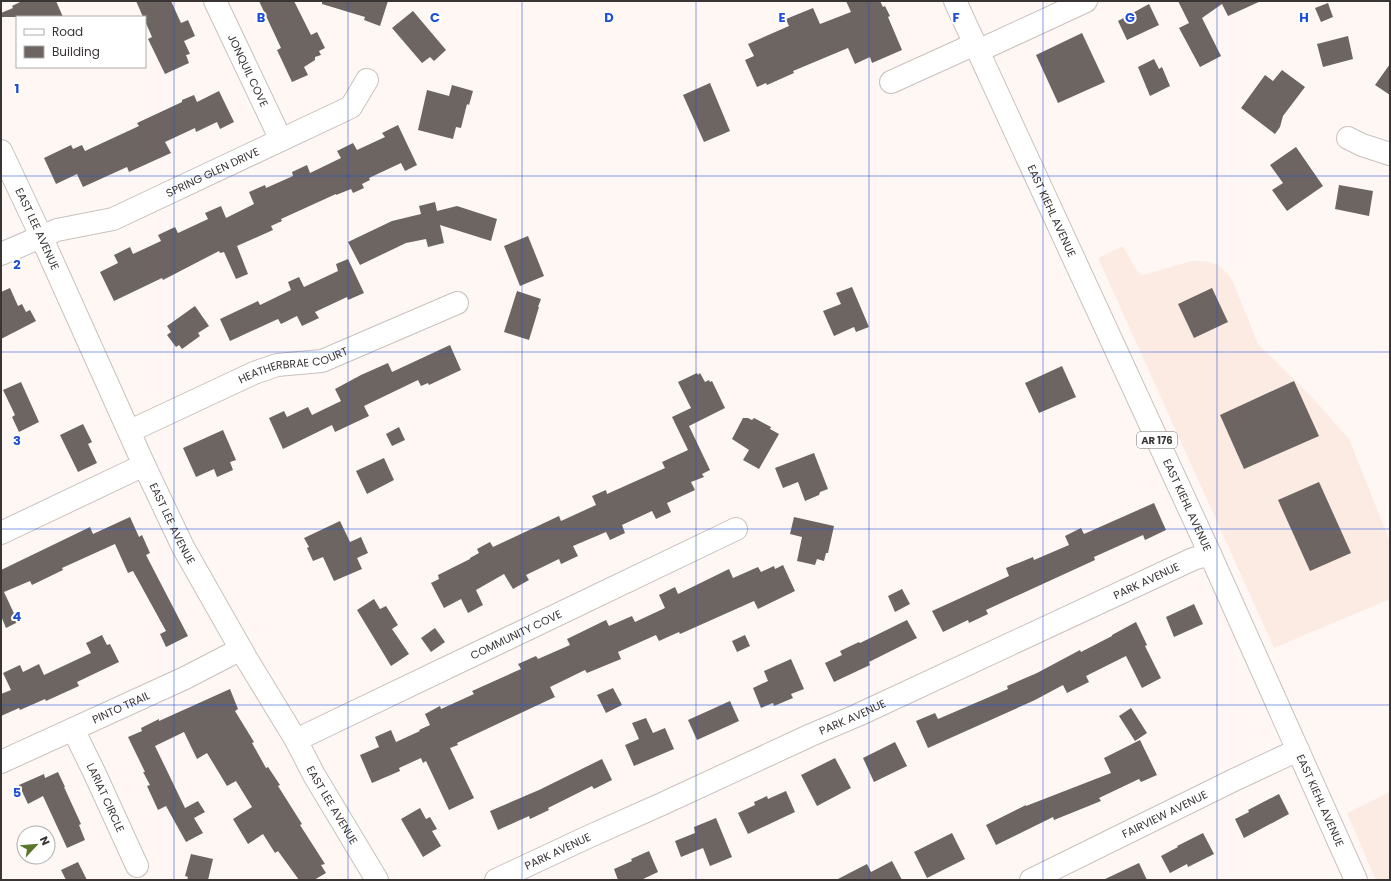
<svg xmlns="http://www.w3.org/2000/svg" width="1391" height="881" font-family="Poppins,sans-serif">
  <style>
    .built { fill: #fcebe3 }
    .building { fill: #6d6561 }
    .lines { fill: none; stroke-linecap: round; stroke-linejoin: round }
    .minor-casing { stroke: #cac1bd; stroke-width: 24 }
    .major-casing { stroke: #cac1bd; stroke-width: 24 }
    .minor { stroke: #fff; stroke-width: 22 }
    .major { stroke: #fff; stroke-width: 22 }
    .grid { fill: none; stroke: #1d4ed8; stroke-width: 1; stroke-opacity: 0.55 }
    .labels { text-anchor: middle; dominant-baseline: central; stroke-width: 4; stroke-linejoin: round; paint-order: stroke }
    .shield { fill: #fff; stroke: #747271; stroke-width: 1 }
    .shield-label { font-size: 10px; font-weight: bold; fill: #393534 }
    .street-label { font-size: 11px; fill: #393534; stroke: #fff }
    .grid-label { font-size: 13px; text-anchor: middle; font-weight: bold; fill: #1d4ed8; stroke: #fff; stroke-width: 4; stroke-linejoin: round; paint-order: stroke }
  </style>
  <rect width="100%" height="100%" fill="#fff7f4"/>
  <g class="built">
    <polygon points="1123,246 1135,268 1138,272 1142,275 1192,261 1199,261 1209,262 1218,265 1228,274 1233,282 1258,344 1311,396 1349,439 1390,542 1390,599 1274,648 1098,258"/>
    <polygon points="1390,792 1390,880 1376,880 1347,813"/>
  </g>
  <g class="building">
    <polygon points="22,1 56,1 63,17 1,17 1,13 13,8 12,6"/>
    <polygon points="136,1 171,1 181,23 188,20 195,36 184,41 190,54 186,55 189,63 165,74 148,39 152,37 145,21 145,17 143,17"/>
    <polygon points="259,1 294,1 311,35 317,32 325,48 319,51 321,55 315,57 315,60 304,67 308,75 292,82 277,50 281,48"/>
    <polygon points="322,1 388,1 380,26 364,20 365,17 322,4"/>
    <polygon points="846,1 880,1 883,7 885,6 890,16 888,17 902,50 872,63 870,57 855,64 848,48 793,71 794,73 767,85 766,83 757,87 745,60 754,56 748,44 789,26 786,19 813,8 820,24 851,12"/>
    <polygon points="1178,1 1261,1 1228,16 1222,4 1202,18 1221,56 1200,67 1179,28 1189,23"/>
    <polygon points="1328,3 1333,17 1321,22 1315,8"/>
    <polygon points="1149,4 1159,25 1127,40 1118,21"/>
    <polygon points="413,11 446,50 434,61 430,57 422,63 392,28"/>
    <polygon points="1082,33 1105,82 1058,103 1036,55"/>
    <polygon points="1348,36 1353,59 1323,67 1317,44"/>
    <polygon points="1154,59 1159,69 1162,67 1170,86 1150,96 1138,67"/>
    <polygon points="1390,64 1390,95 1375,85"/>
    <polygon points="1282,70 1305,87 1283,116 1280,127 1275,134 1241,108 1265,75 1273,81"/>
    <polygon points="710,83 730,131 704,142 683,95"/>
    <polygon points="452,85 473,91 469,105 467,104 461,128 456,127 453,139 418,130 427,90 449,96"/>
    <polygon points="219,91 234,122 220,129 217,122 196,132 195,128 165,142 171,153 129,172 127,167 83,187 77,174 56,184 44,158 71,145 73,149 82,145 85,151 139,126 137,123 182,102 182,100 194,95 197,102"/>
    <polygon points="398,125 417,165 405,171 401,163 369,178 370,180 362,184 364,188 353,193 351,189 336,195 336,194 281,219 282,221 271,226 273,230 237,246 248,274 236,279 224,252 220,253 219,251 163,280 162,278 114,301 100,272 118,263 114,255 130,247 133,254 161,241 158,235 175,227 178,233 208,219 205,213 221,206 226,218 254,204 249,192 265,185 266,188 293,176 292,172 307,165 310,173 341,158 337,151 353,143 357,150 385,137 382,133"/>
    <polygon points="1296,147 1323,186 1287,211 1272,190 1283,183 1270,165"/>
    <polygon points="1339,185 1373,191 1369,216 1335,209"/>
    <polygon points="435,202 437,211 457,206 497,219 491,241 440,225 444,243 428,247 426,239 406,243 360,265 348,242 392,221 421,214 419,206"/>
    <polygon points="528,236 544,276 520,286 504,246"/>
    <polygon points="348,259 364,293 348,300 347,297 315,312 319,318 302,326 297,316 281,324 278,319 230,341 220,319 258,301 260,305 291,290 288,282 299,277 304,287 338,271 336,264"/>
    <polygon points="852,287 869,327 856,332 854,327 834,336 823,311 841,304 836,293"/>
    <polygon points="10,288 18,306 22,304 26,312 30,310 36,321 1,339 1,292"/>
    <polygon points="1212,288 1228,322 1194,338 1178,304"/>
    <polygon points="517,291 541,299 538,307 539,307 529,340 504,332"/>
    <polygon points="195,306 209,326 198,333 200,336 182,349 179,345 176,347 167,335 171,332 167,326"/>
    <polygon points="450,345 461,370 429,385 428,383 421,386 418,380 364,406 369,416 335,432 332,425 283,449 269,418 284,411 287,417 308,407 312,415 341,401 335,389 361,375 388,363 392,372"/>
    <polygon points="1062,366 1076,397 1039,413 1025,383"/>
    <polygon points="697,373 698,375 700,373 705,382 709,380 710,382 712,381 725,408 689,426 710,470 702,474 704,477 691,482 695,490 667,503 671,512 656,519 652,511 622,525 625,533 610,540 606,532 573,546 578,556 561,564 559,559 526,575 529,580 513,589 504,574 476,590 483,605 468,613 461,599 444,608 431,583 439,579 438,575 470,559 470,558 479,553 477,549 490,542 493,547 559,516 561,521 596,505 592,496 606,490 607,494 665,468 662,462 688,450 672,417 691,408 678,382"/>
    <polygon points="1294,381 1319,436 1244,469 1220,415"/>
    <polygon points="21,382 39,422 19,432 12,417 15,415 3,390"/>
    <polygon points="743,418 748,418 752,420 754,418 771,427 770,429 779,434 759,469 743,460 749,450 732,439"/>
    <polygon points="83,424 92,442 88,444 97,463 78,472 60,435"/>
    <polygon points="399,427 405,440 392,446 386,434"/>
    <polygon points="223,430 236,460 230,462 233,470 217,477 214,469 196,477 183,448"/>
    <polygon points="814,453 828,489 820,492 819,495 805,501 798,482 783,488 775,468"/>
    <polygon points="384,458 394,480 367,494 356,471"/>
    <polygon points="1319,482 1351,553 1310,571 1278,500"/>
    <polygon points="1154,503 1166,530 1145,540 1143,535 1094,557 1095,560 986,610 988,614 969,623 968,620 943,632 932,611 1009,576 1006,568 1033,557 1034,560 1069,545 1065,536 1081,528 1084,534"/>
    <polygon points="130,517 139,537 142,535 150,553 146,555 188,636 166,647 160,634 166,631 133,571 128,573 115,544 62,568 63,570 32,585 30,581 4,592 18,622 6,628 1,616 1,570 90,527 93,534"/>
    <polygon points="794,517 834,526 828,553 826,553 824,561 817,559 815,565 797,561 802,537 790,534"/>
    <polygon points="340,521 350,542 361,537 368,553 357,558 362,569 334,581 323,557 313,561 307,548 309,547 304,538"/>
    <polygon points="783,565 795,591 758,609 754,601 680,634 679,632 659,641 656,635 618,652 621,659 587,673 585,670 550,687 555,697 457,743 458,745 450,748 474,798 449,810 426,761 423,763 421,758 399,768 400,771 372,783 360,755 379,747 375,737 391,730 396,742 420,731 419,730 430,725 425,714 440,706 441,709 474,694 472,691 521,669 518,664 536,656 538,659 570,645 567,639 606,620 609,626 632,616 635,622 665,608 659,595 675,587 678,594 729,569 733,578 758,567 761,572 774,566 775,569"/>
    <polygon points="902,589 910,604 895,612 888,596"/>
    <polygon points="374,599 380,609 386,606 398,625 392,629 409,654 391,666 357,610"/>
    <polygon points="1194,604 1203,624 1174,637 1166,617"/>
    <polygon points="907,620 917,638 869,662 870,665 834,682 825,663 842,655 840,651 859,642 860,643"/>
    <polygon points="1136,622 1147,645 1145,646 1161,678 1142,688 1126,656 1086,676 1089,682 1067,693 1063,685 1035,700 928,748 916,721 935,713 938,719 1008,689 1007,686 1037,673 1080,650 1081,652 1112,636 1112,635"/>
    <polygon points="435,628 445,642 431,652 421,638"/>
    <polygon points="102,635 107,645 110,644 119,662 77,682 79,686 46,701 45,699 20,710 19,708 1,716 1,694 11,690 3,673 20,665 23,672 39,664 44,675 91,653 86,643"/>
    <polygon points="745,635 750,646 737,652 732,641"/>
    <polygon points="791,659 804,689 791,694 793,698 774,706 773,703 761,708 753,688 768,681 764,671"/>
    <polygon points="613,688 622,705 606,713 597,695"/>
    <polygon points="230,689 238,709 235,711 254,742 252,743 266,768 268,767 280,785 278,786 302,824 300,825 325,864 321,865 326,873 314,880 299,880 278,851 275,853 263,834 248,844 233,819 252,807 236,781 227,786 207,753 197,759 184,732 155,746 185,808 198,801 205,812 194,818 203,833 186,842 166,806 158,810 147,786 150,785 143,772 145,772 128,737 142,731 141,728 159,719 159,721"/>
    <polygon points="730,701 739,721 697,740 688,720"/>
    <polygon points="1131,708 1147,733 1135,741 1119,716"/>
    <polygon points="646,718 653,733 665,728 674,749 634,766 625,745 639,739 632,723"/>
    <polygon points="1140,740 1157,775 1141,782 1139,779 1099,798 1101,801 1054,820 1053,817 996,845 986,825 1026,805 1026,806 1111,773 1104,758"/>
    <polygon points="895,742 907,766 874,782 863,758"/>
    <polygon points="835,758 851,788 817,806 801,775"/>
    <polygon points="602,759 612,780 594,789 592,786 548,808 549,810 530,819 529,816 498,830 490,811 539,790"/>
    <polygon points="58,772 65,787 64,787 81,824 79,825 85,840 67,848 43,796 28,804 19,785 44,774 45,778"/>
    <polygon points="786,791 795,812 748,834 738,813 755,805 754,802 767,796 768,799"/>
    <polygon points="1279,794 1289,814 1244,838 1235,819 1249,812 1248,810"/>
    <polygon points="420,808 426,819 430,817 437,829 432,831 441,846 423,857 401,819"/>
    <polygon points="716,818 732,857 710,866 703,848 681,857 675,841 695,833 694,827"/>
    <polygon points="952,833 965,859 927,878 914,852"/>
    <polygon points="1203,833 1214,854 1188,867 1187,864 1170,873 1161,856 1178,847 1177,846"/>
    <polygon points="649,851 658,872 641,880 618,880 614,869 632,861 631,859"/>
    <polygon points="191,854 213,859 208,880 187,880 188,877 185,876"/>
    <polygon points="892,861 902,880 836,880 867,864 871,872"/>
    <polygon points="78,862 87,880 66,880 61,870"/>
    <polygon points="1139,863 1147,880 1103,880"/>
  </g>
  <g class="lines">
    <defs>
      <g id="minor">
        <path id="s1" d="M215,1L281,140"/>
        <polyline points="978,51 1086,1"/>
        <polyline points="891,82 975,44"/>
        <polyline points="1348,138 1362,145 1390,154"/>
        <path id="s2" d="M1,151L41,236L144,465L183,547L246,658L296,740L314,775L377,880"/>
        <path id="s3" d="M1,254L57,230L113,219L351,107L367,80"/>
        <path id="s4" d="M130,431L254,373L277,365L322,361L457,303"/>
        <polyline points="1,533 144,465"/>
        <path id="s5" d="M73,729L95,774L137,866"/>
        <path id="s6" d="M296,740L736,529"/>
        <path id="s7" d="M1,762L185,678L241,649"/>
        <path id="s8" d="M496,880L590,836L662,804L811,735L858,715L1193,559L1210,554"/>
        <path id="s9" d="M1031,880L1236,779L1298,750"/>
      </g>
      <g id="major">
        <path id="s10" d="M955,1L1210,554L1356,880"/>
      </g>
    </defs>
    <use href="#minor" class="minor-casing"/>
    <use href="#major" class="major-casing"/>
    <use href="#minor" class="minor"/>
    <use href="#major" class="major"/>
  </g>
  <path class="grid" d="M174,1V880M348,1V880M522,1V880M696,1V880M869,1V880M1043,1V880M1217,1V880M1,176H1390M1,352H1390M1,529H1390M1,705H1390"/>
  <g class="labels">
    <rect class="shield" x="1137" y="432" width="40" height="16" rx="3"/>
    <g class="shield-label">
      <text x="1157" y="440">AR 176</text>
    </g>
    <g class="street-label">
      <text stroke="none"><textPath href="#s1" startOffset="77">JONQUIL COVE</textPath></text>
      <text stroke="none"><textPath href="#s3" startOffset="228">SPRING GLEN DRIVE</textPath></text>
      <text stroke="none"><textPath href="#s10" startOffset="231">EAST KIEHL AVENUE</textPath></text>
      <text stroke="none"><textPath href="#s2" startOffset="86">EAST LEE AVENUE</textPath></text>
      <text stroke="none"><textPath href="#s4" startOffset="177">HEATHERBRAE COURT</textPath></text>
      <text stroke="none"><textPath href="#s10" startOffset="555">EAST KIEHL AVENUE</textPath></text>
      <text stroke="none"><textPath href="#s2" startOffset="410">EAST LEE AVENUE</textPath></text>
      <text stroke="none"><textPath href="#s8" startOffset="716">PARK AVENUE</textPath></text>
      <text stroke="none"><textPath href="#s6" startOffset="244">COMMUNITY COVE</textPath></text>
      <text stroke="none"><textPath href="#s7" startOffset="132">PINTO TRAIL</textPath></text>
      <text stroke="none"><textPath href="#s8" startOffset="392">PARK AVENUE</textPath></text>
      <text stroke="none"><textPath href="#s5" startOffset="76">LARIAT CIRCLE</textPath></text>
      <text stroke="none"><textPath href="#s10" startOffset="879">EAST KIEHL AVENUE</textPath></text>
      <text stroke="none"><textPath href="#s2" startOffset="734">EAST LEE AVENUE</textPath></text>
      <text stroke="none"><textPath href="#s9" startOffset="149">FAIRVIEW AVENUE</textPath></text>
      <text stroke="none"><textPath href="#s8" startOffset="68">PARK AVENUE</textPath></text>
    </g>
  </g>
  <g class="grid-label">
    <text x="261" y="22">B</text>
    <text x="435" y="22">C</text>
    <text x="609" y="22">D</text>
    <text x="782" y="22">E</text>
    <text x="956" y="22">F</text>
    <text x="1130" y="22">G</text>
    <text x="1304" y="22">H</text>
    <text x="17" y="93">1</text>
    <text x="17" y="269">2</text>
    <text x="17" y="445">3</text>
    <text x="17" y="621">4</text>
    <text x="17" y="797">5</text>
  </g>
  <rect width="1391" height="881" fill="none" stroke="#393534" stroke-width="4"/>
  <rect x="16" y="16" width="130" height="52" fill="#ffffff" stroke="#b0aeae"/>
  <rect x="24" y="29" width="20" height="6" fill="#ffffff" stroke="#b0aeae"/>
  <text x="52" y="36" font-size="12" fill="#393534">Road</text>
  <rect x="24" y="46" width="20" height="12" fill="#6d6561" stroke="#b0aeae"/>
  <text x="52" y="56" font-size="12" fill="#393534">Building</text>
  <g transform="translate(36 845) rotate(64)"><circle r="19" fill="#ffffff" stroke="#b0aeae"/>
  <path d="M0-3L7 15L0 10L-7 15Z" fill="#5a762a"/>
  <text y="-6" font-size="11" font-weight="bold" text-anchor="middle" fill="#393534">N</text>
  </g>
</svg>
